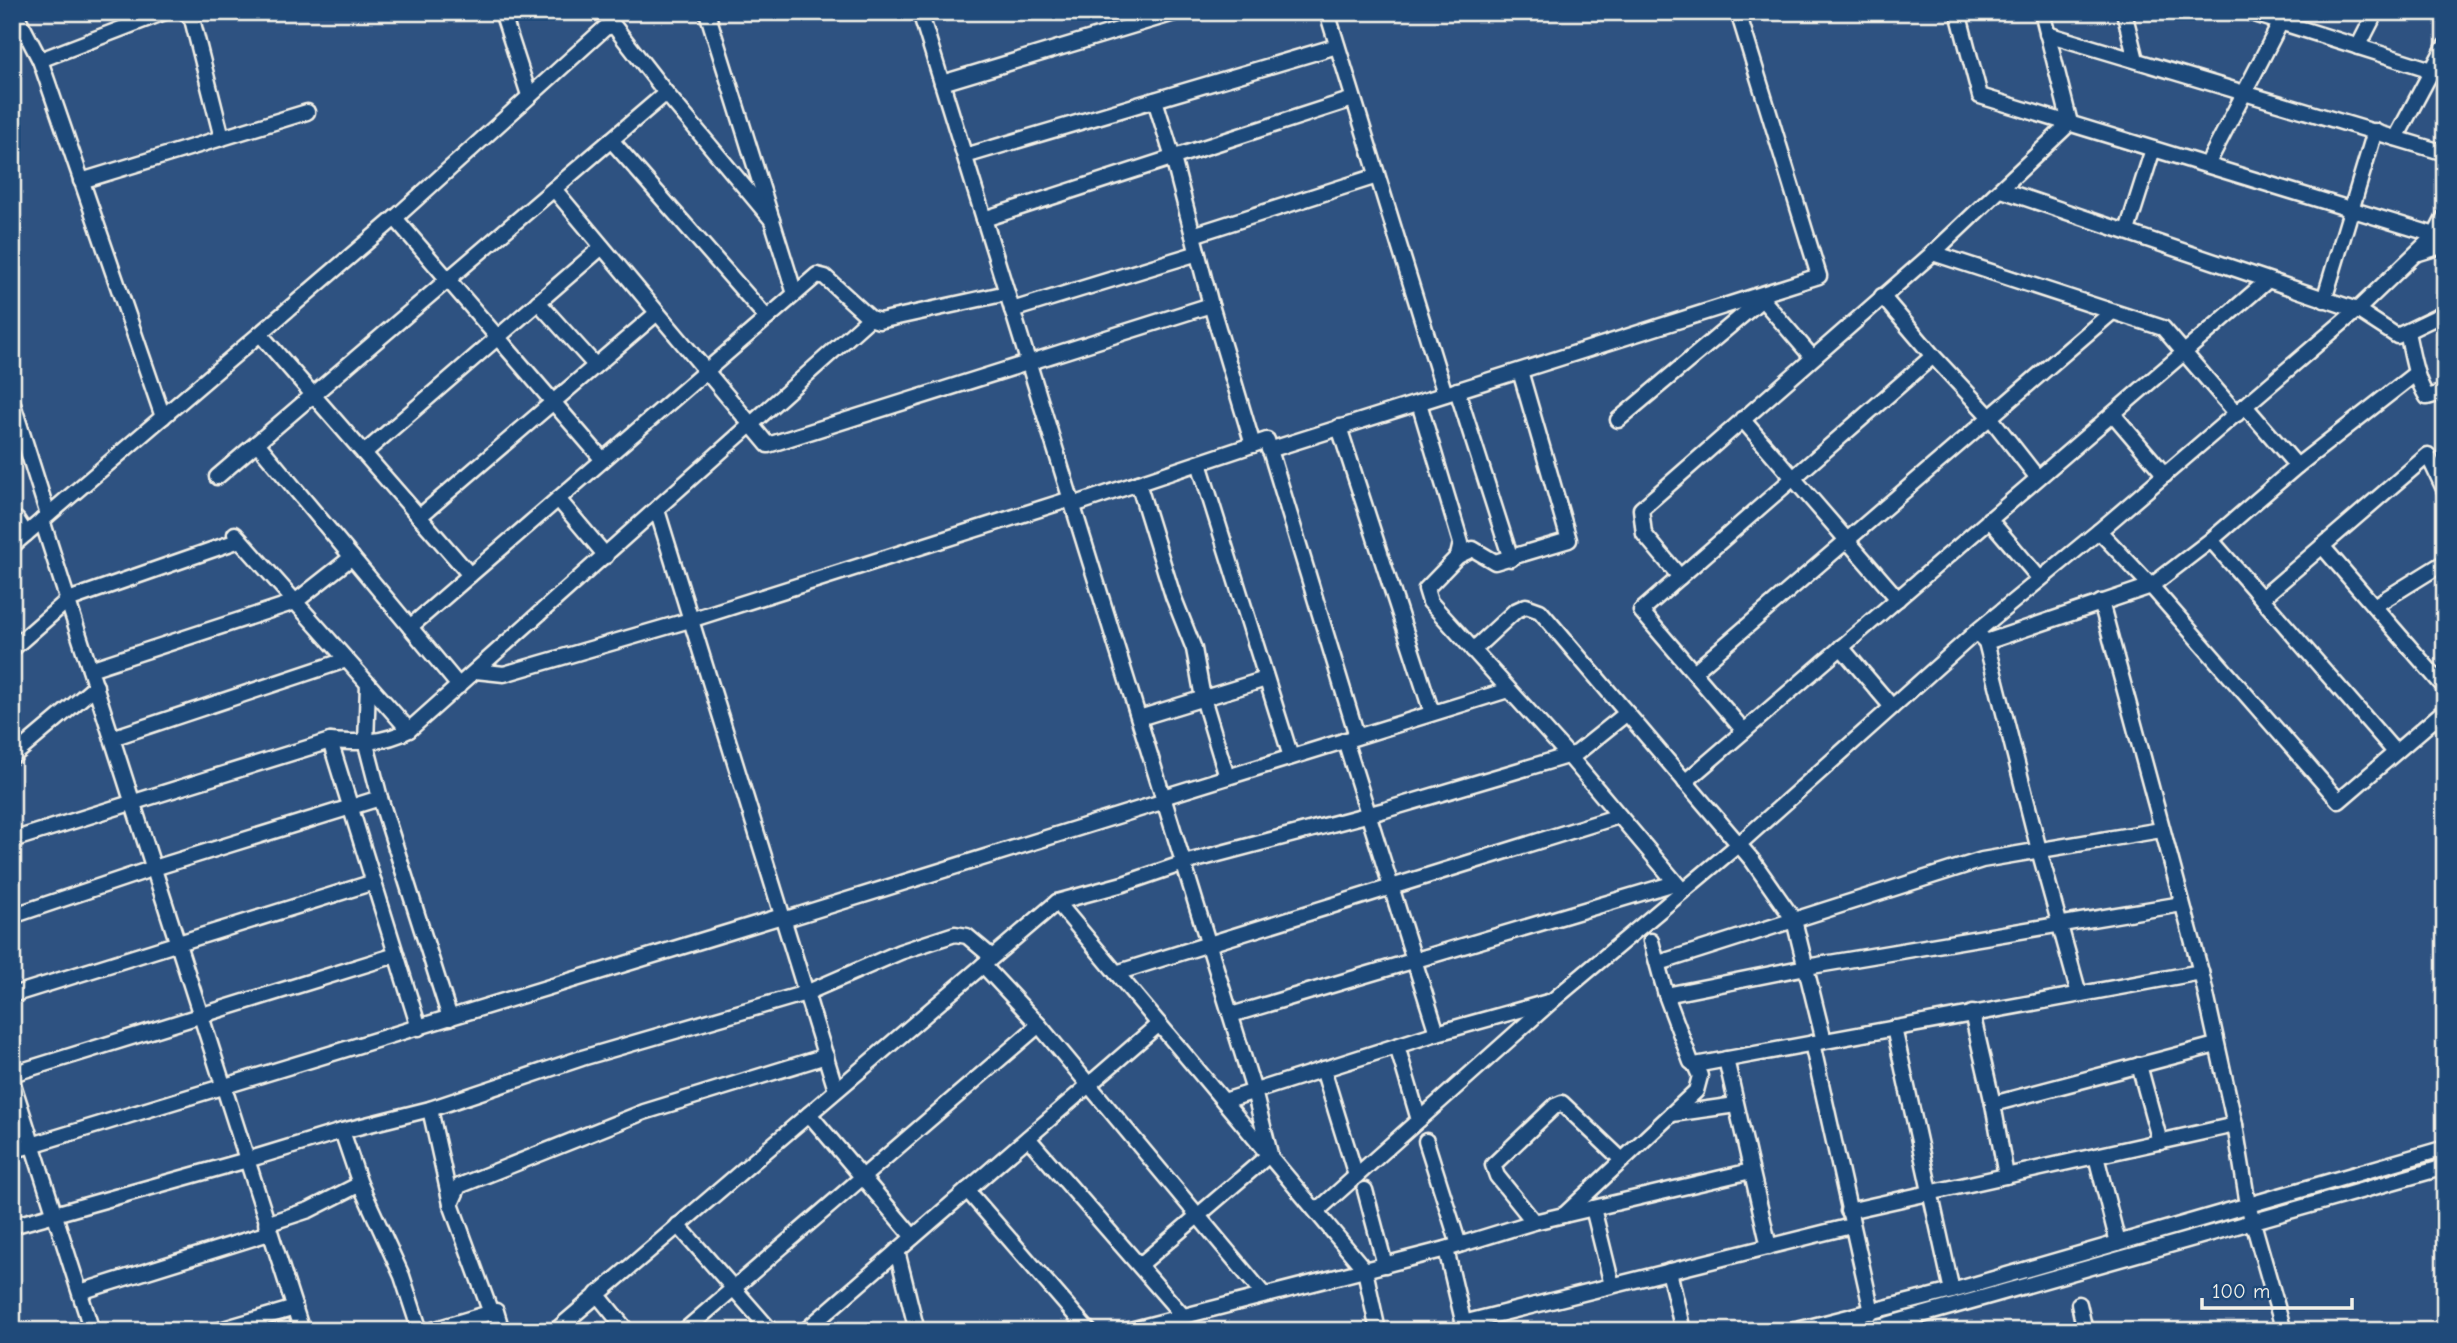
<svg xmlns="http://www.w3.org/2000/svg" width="2457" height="1343" font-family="'Comic Neue',sans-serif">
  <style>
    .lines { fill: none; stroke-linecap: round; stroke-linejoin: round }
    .minor-casing { stroke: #f4f1e8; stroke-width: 19 }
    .minor { stroke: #1f4a7a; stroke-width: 14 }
  </style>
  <rect width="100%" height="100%" fill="#2e5281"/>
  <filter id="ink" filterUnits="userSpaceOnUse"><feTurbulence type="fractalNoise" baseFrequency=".0143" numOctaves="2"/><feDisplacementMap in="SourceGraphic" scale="14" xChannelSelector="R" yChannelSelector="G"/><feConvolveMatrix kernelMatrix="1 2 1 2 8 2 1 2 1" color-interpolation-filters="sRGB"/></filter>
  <g filter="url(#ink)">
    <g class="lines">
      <defs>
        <g id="minor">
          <polyline points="15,12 40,60 163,417"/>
          <polyline points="185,12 192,19 222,138"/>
          <polyline points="502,12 529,95"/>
          <polyline points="707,12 795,294"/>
          <polyline points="920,12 1254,1091 1270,1154 1140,1265"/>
          <polyline points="1327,12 1445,394"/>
          <polyline points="1958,12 1980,96 2435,235"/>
          <polyline points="2124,12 2136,60"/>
          <polyline points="2248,12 2432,70"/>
          <polyline points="2047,34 2445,153"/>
          <polyline points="2358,47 2376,12"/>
          <polyline points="40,60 165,12"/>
          <polyline points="942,83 1178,12"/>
          <polyline points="1155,100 1173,158 1211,305 1253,445"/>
          <polyline points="2396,138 2445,46"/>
          <polyline points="611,140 767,318"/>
          <polyline points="965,156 1337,46"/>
          <polyline points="2207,165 2286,12"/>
          <polyline points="81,181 307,112"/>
          <polyline points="554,189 768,445 1211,305"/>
          <polyline points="2002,190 2357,310 2397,336 2445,313"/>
          <polyline points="395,218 603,460"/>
          <polyline points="984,219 1353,99"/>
          <polyline points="2127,231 2153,149"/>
          <polyline points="1193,235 1377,176"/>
          <polyline points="1933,253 2163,328 2237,414"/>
          <polyline points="2419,253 2445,245"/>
          <polyline points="1882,296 1933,356 1990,417 2037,477"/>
          <polyline points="2324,300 2375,131"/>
          <polyline points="538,302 595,365"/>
          <polyline points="1012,310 1198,253"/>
          <path d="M2407,332C2412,354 2415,378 2427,397L2445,392"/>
          <polyline points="260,334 470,575"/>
          <polyline points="1457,390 1511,559"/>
          <polyline points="12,401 48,515"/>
          <polyline points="1419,403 1461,543 1458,556 1426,589 1430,602 1569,756 1682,890"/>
          <polyline points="2245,406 2297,466"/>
          <polyline points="2113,414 2165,475"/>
          <polyline points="1742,419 1898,599"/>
          <polyline points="1618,420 1762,299 1812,357"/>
          <polyline points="1339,427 1432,713"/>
          <polyline points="257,443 459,686"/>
          <polyline points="1269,450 1819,276 1738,12"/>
          <polyline points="364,453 602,247"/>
          <polyline points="1199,463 1291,757"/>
          <polyline points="217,477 666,93"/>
          <polyline points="1138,483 1173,596 1194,649 1203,698 1227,777"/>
          <polyline points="558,499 606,556"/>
          <polyline points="1073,505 1267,440 1357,736"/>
          <polyline points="657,510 836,1090"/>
          <polyline points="419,517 657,313"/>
          <polyline points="12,518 17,520 26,534"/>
          <polyline points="1989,519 2040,579"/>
          <polyline points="42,520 302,1331"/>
          <polyline points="2099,531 2151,586 2339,801 2445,710"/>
          <polyline points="235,534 409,730"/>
          <polyline points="2211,540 2395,752"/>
          <polyline points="12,546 395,218 605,28 614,26 666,93 772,220"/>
          <polyline points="2322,546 2445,688"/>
          <polyline points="1458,556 1473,549 1495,562 1569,540 1520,371"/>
          <polyline points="1680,577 1644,534 1641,509 1933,253 2070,123 2042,12"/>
          <polyline points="2262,598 2428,455 2445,491"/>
          <polyline points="2101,602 2201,972 2235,1125 2248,1205 2284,1331"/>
          <polyline points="2374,606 2445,562"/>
          <polyline points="410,627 817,275 825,277 870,318 879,321 1007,293"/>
          <polyline points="1980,636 1986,642 2039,850 2079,994"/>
          <polyline points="1986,642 2151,586 2211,540 2297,466 2416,373"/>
          <polyline points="1841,647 1892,707"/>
          <polyline points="12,649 68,600 240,540"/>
          <polyline points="1473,650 1515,611 1526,606 1540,611 1752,860 1794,920 1824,1041"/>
          <polyline points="90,669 295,602 352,557"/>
          <polyline points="476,671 504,674 690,620 1071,499"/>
          <polyline points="1694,672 2111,313"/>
          <polyline points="368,684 366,744 380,798 450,1018"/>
          <polyline points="1139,718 1266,679"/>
          <polyline points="1744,731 1641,611 1933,356"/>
          <polyline points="112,738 346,660"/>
          <polyline points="1345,740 1437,1033"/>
          <polyline points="330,741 419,1028"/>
          <polyline points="12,757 96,686"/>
          <polyline points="1685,782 2267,281"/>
          <polyline points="1163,797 1508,690"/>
          <path d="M12,840L330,741C359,743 382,744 409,730L870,318"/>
          <polyline points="1057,902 1365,1270 1378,1331"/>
          <polyline points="12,916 154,868 380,798"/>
          <polyline points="783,920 1165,801"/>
          <polyline points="1651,941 1666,995 1691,1062 1695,1065 2201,972"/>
          <polyline points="1659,963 1982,860 2161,830"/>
          <polyline points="983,965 1039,1025 1264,1295"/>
          <polyline points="1116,973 1619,816"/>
          <polyline points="12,995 374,882"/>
          <polyline points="1666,995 1806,967 2182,904"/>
          <polyline points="1972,1013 1993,1104 2216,1045"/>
          <polyline points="1231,1015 1675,883"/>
          <polyline points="1894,1028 1952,1291"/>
          <polyline points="1812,1043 1872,1312"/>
          <polyline points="1397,1046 1419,1120"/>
          <polyline points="1726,1059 1769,1247"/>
          <polyline points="2139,1065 2160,1142"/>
          <polyline points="1323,1069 1356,1176"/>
          <polyline points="12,1074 396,955"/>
          <polyline points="12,1081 92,1331"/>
          <polyline points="1224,1101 1437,1033 1548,1002"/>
          <polyline points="1993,1104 2006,1176"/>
          <polyline points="430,1109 451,1204"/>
          <polyline points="809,1114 913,1237"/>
          <polyline points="1672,1114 1736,1105"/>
          <polyline points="342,1131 360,1184 402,1276 420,1331"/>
          <polyline points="1028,1138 1183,1316"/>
          <polyline points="1426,1141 1459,1245"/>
          <polyline points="12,1151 782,916"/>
          <polyline points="2096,1156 2118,1243"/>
          <polyline points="967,1190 1089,1331"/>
          <polyline points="1365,1190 1385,1265"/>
          <polyline points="1593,1208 1612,1285"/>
          <polyline points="1317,1211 1552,1001 1739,844 1976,632 2099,531 2357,310 2435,235 2445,216"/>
          <polyline points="1848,1211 2235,1125"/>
          <polyline points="1564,1215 1696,1091 1700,1076 1695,1065"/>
          <polyline points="1534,1222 1497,1176 1493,1165 1555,1106 1562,1103 1622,1160"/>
          <polyline points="266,1224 309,1210 360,1184"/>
          <polyline points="678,1225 771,1331"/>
          <polyline points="12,1226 247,1160 342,1131 430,1109 582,1058 806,993 900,952 955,934 967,936 992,957"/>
          <polyline points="1446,1249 1465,1329"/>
          <polyline points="897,1251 917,1331"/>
          <polyline points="1669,1271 1683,1331"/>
          <polyline points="80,1292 269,1233"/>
          <polyline points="597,1294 627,1331"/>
          <polyline points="2079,1304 2085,1331"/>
          <polyline points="491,1313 451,1204 459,1186 644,1112 826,1056"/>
          <polyline points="1463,1323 1851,1226"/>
          <polyline points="216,1331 295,1308"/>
          <polyline points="429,1331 496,1311 502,1331"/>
          <polyline points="555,1331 1057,902 1123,884 1184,863 1385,810 1577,753 1627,713"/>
          <polyline points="684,1331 1039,1025"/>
          <polyline points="805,1331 1159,1024"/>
          <polyline points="1126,1331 1446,1249 1534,1222 1751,1171"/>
          <polyline points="1793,1331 1952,1291 2445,1148"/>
          <polyline points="1843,1331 1883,1326 2445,1167"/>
        </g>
      </defs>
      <use href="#minor" class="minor-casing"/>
      <use href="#minor" class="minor"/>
    </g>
  </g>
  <rect width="2457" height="1343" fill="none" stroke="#1f4a7a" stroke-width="42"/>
  <rect x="21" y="21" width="2415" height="1301" fill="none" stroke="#f4f1e8" stroke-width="2.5" filter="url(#ink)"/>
  <path d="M2202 1298v10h150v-10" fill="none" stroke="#f4f1e8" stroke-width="3.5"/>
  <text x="2212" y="1298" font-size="21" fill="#f4f1e8" stroke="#1f4a7a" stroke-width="5" paint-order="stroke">100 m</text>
</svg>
